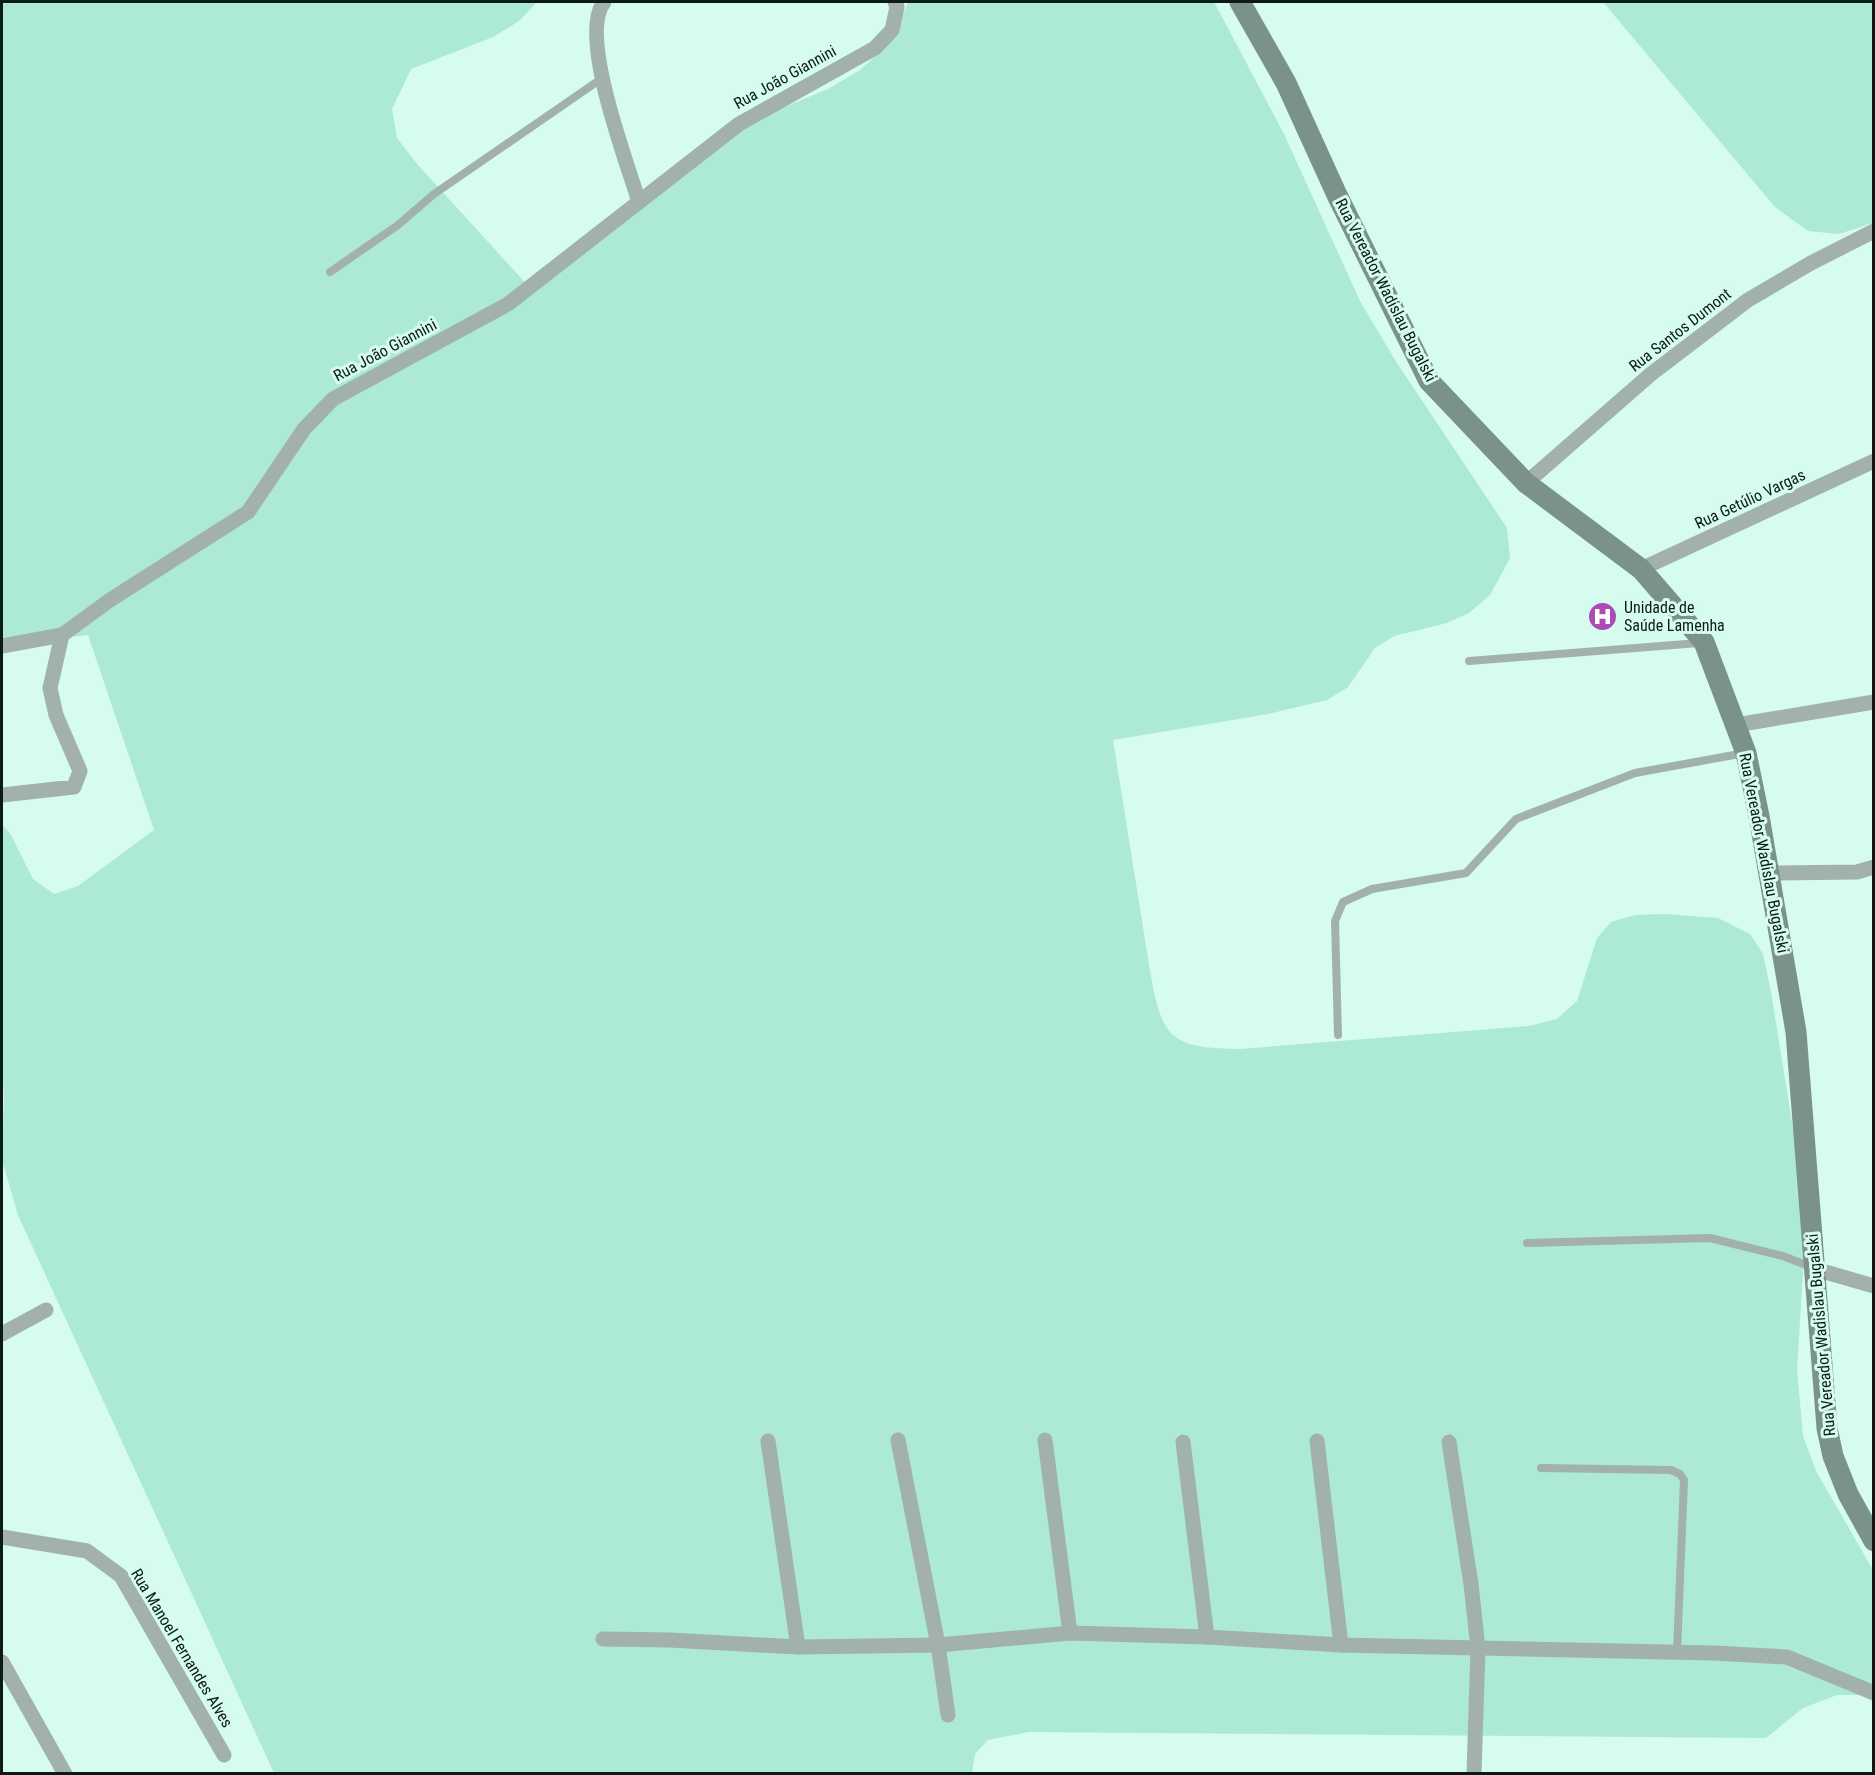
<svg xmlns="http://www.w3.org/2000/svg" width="1875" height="1775" font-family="'Roboto Condensed',sans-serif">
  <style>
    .green { fill: #ace9d6 }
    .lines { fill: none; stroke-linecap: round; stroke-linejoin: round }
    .service { stroke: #a2b1ac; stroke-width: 8 }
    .minor { stroke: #a2b1ac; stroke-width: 15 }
    .secondary { stroke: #7b928b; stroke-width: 21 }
    .labels { text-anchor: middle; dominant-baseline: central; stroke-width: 6; stroke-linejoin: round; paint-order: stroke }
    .street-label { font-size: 16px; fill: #0d1b17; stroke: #d6fbef }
    .poi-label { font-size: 16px; fill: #0d1b17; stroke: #d6fbef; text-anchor: start }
  </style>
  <rect width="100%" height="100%" fill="#d6fbef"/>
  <g class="green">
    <path d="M2,2H537L519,21L493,37L411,69L392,109L397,138L417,164L532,290L736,127L828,89L860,70L881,51L897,29L908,2H1214L1284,134L1360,301L1395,360L1507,528L1510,558L1490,595L1469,613L1447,623L1394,636L1375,648L1348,687L1327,700L1268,714L1113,740L1150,971C1162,1039 1170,1048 1240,1049L1529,1026L1557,1019L1577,1001L1597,938L1611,922L1635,915L1665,914L1718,918L1750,934L1763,954L1771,992L1803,1191L1806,1222L1797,1370L1803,1436L1816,1471L1873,1570V1695H1837L1803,1708L1766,1738L1028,1732L988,1740L975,1754L972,1773H274L18,1215L2,1160L4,1099L2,1063V825L10,833L33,879L54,894L78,886L154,830L88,635L2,644Z"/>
    <polygon points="1603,2 1873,2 1873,223 1839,234 1808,231 1775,207"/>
  </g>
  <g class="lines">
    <g class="service">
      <polyline points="330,272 398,225 434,194 601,79"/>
      <polyline points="1469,661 1699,643"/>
      <polyline points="1338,1035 1335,921 1343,902 1372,889 1466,873 1516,819 1635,773 1745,753"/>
      <polyline points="1527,1243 1710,1238 1783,1256 1811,1267"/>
      <polyline points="1541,1468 1671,1470 1680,1474 1684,1480 1677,1652"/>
    </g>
    <g class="minor">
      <path d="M604,2C578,35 627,162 639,202"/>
      <polyline points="1526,483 1651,374 1748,300 1811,263 1874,231"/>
      <polyline points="1641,569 1874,461"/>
      <polyline points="2,646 62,635"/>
      <polyline points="1736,725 1874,702"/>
      <polyline points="2,795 74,787 80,771 56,715 50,688 62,635 110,600 248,512 304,429 333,399 508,304 739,124 875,48 892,30 897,7 895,2"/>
      <polyline points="1769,873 1857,872 1874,867"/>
      <polyline points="1815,1269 1874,1286"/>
      <polyline points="2,1334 46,1310"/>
      <polyline points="898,1440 938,1645 948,1715"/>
      <polyline points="1045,1440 1070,1633"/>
      <polyline points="768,1441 798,1647"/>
      <polyline points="1317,1441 1341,1645"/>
      <polyline points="1183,1442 1207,1637"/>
      <polyline points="1449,1442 1471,1584 1478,1648 1474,1774"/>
      <polyline points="2,1537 87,1551 121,1576 224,1755"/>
      <polyline points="603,1639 670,1640 798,1647 938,1645 1070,1633 1207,1637 1341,1645 1714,1653 1787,1657 1874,1693"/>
      <polyline points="2,1662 65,1774"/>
    </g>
    <polyline class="secondary" points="1240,2 1286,83 1337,195 1429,381 1526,483 1641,569 1704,642 1746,753 1759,816 1796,1032 1827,1428 1833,1456 1848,1494 1874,1541"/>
  </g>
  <defs>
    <symbol id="hospital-disc" viewBox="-11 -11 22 22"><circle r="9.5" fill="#ab4cb4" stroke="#d6fbef"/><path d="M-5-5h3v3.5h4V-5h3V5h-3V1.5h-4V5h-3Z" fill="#fff"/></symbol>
  </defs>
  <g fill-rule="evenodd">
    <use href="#hospital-disc" x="1586" y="600" width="33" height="33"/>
  </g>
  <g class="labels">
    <g class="street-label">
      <text transform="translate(785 77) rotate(-29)">Rua João Giannini</text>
      <text transform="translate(1386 290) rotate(63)">Rua Vereador Wadislau Bugalski</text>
      <text transform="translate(1680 330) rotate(-38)">Rua Santos Dumont</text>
      <text transform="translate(385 350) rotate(-28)">Rua João Giannini</text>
      <text transform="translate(1750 499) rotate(-25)">Rua Getúlio Vargas</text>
      <text transform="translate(1764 853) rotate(79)">Rua Vereador Wadislau Bugalski</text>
      <text transform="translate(1821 1335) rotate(-95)">Rua Vereador Wadislau Bugalski</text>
      <text transform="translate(182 1648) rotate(59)">Rua Manoel Fernandes Alves</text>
    </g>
    <g class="poi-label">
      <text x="1624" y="607">Unidade de<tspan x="1624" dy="18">Saúde Lamenha</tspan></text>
    </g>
  </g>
  <rect width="1875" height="1775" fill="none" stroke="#0d1b17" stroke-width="6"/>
</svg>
